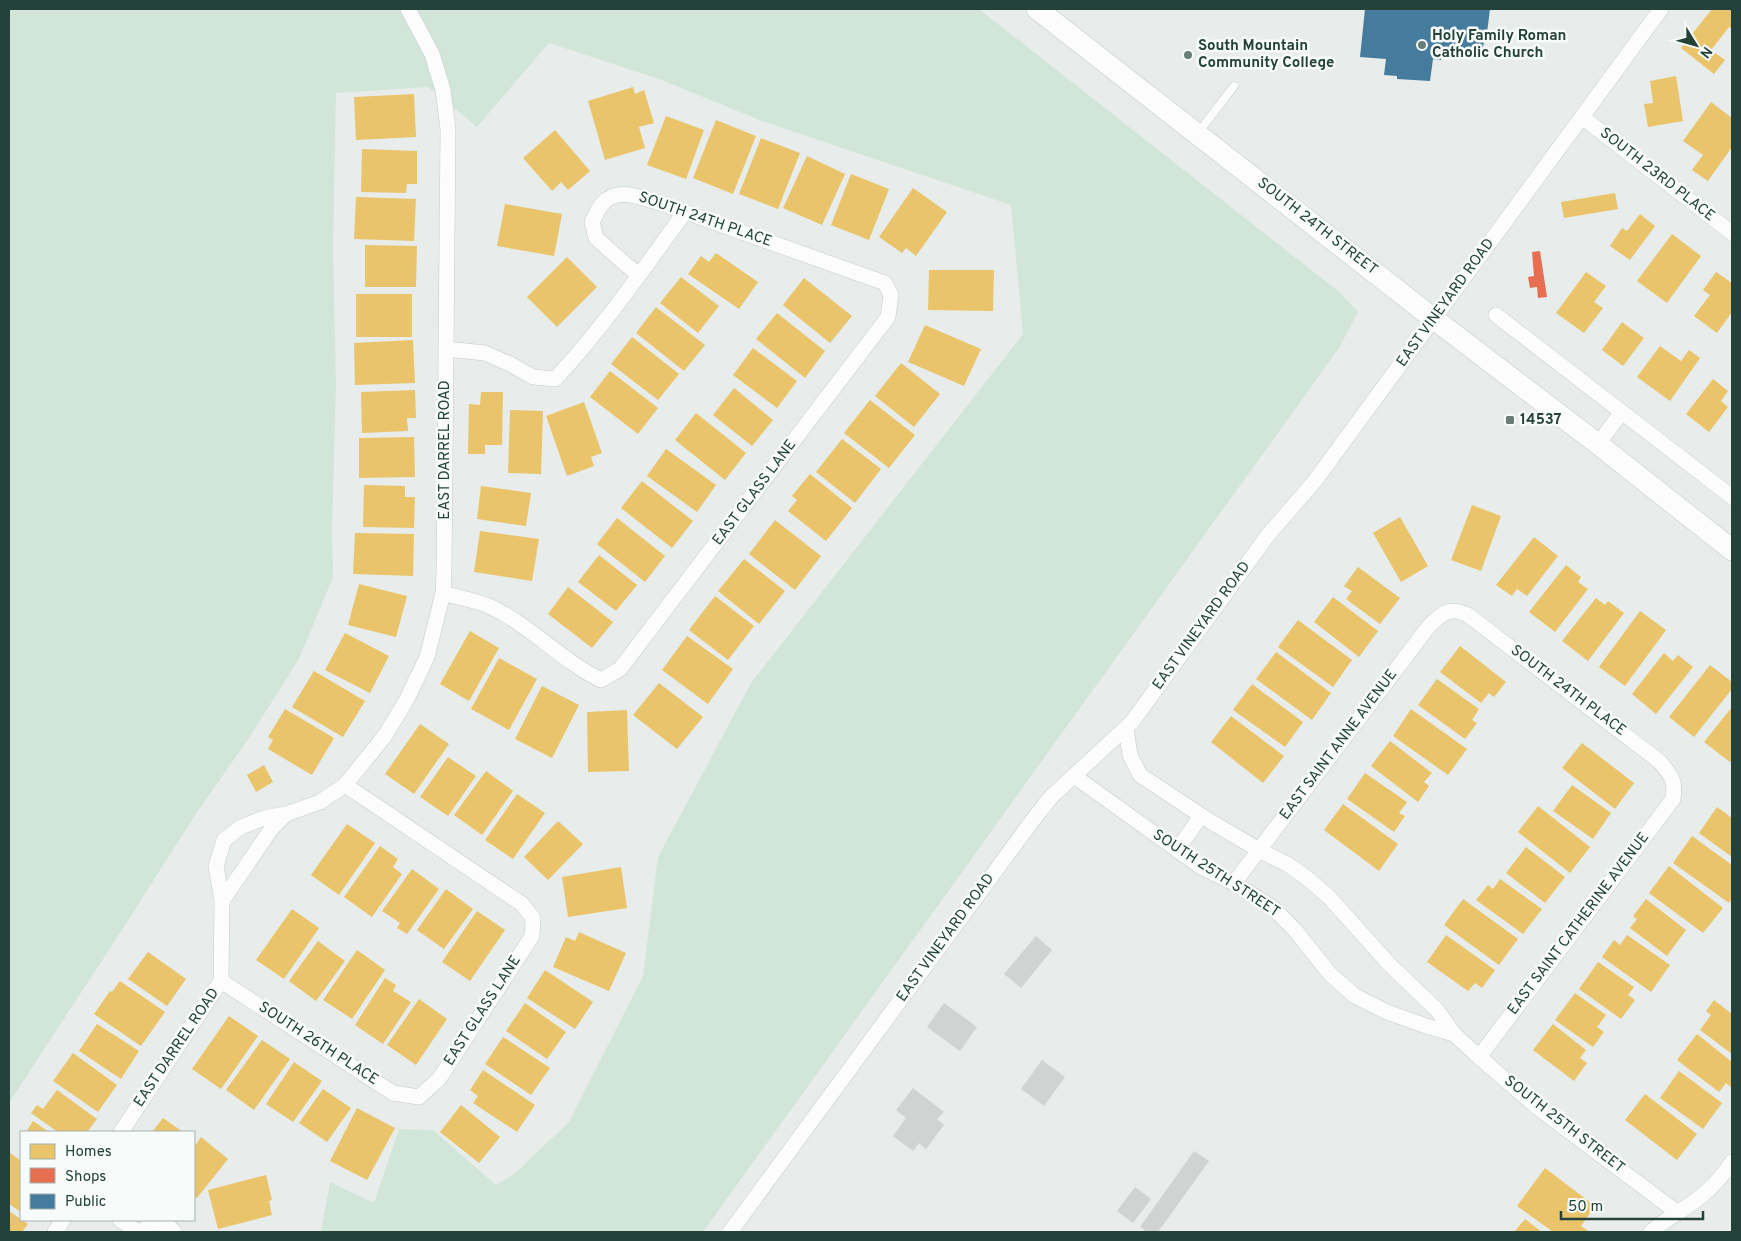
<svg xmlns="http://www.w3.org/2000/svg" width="1741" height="1241" font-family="Overpass,sans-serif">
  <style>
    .green { fill: #d1e6d8 }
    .homes { fill: #e9c46a }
    .shops { fill: #e76f51 }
    .public { fill: #457b9d }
    .building { fill: #cfd4d2 }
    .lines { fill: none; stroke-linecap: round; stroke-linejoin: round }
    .lane-casing { stroke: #c5cac8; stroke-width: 9 }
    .street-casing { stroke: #c5cac8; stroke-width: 16 }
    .secondary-casing { stroke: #c3cbc8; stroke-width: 22 }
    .lane { stroke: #fcfcfc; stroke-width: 8 }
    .street { stroke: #fcfcfc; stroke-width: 15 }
    .secondary { stroke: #fcfcfc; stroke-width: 21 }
    .poi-dot { fill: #697e78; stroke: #f7fbf9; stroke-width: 2 }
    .labels { text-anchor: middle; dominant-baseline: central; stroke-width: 5; stroke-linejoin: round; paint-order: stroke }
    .poi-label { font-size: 15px; font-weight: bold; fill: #24423a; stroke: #f7fbf9; text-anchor: start }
    .street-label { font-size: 15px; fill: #24423a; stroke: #f7fbf9 }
  </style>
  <rect width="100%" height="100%" fill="#e8edeb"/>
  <polygon class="green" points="9,9 979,9 1338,291 1358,312 1339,348 703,1232 321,1232 330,1182 374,1203 399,1129 433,1130 496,1185 514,1174 569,1122 643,976 658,857 751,683 1023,334 1011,205 762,121 659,79 549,43 477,127 428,87 336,93 333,247 336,387 332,529 333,577 299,659 247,741 197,812 120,933 9,1103"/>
  <g class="homes">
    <polygon points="1712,9 1732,9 1732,29 1729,27 1711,50 1725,60 1714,74 1681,48"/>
    <polygon points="1676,76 1683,121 1648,127 1644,104 1653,103 1650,81"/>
    <polygon points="633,87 635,94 644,90 654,123 639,127 645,148 605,160 588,101"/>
    <polygon points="414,94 416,137 356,140 354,97"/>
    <polygon points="1711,102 1732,118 1732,147 1708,181 1692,170 1703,155 1683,141"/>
    <polygon points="666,116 704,130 686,179 647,165"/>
    <polygon points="716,120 756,136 733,194 693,178"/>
    <polygon points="555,130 590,171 568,190 561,182 552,191 523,158"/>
    <polygon points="761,138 800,153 778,209 739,194"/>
    <polygon points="362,149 417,151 417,184 407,184 406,193 361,192"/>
    <polygon points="807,156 845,174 822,225 783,208"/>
    <polygon points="851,174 889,189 869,240 831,225"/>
    <polygon points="913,188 947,212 916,256 906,248 902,253 879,237"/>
    <polygon points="1615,193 1618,209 1564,218 1561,202"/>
    <polygon points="356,197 416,199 414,241 354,239"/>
    <polygon points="505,204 562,214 554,256 497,246"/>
    <polygon points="1640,214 1655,226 1630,260 1610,246 1622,228 1627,231"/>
    <polygon points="1672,234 1701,256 1667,303 1637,281"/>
    <polygon points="365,245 417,246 416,287 365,287"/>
    <polygon points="716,253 758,282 739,309 688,274 701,256 709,262"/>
    <polygon points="567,257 597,287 557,327 527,297"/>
    <polygon points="929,270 994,270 993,311 928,310"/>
    <polygon points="1586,272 1606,286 1594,302 1603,308 1584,333 1556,313"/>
    <polygon points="1716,272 1732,283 1732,312 1717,333 1694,316 1710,295 1703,290"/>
    <polygon points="681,277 719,306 698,333 660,303"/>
    <polygon points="804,278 852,316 830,343 783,305"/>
    <rect x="356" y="294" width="56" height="43"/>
    <polygon points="656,307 705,345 684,371 636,333"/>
    <polygon points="777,313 825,351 805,378 756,339"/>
    <polygon points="1622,322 1644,338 1623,366 1602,350"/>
    <polygon points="925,325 981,349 964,386 908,362"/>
    <polygon points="632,337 679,374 658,400 611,364"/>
    <polygon points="413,340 415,383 355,385 354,343"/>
    <polygon points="1660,346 1681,361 1689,350 1700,358 1670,401 1637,377"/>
    <polygon points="753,348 797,381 777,408 733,375"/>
    <polygon points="901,363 940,394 914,427 875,396"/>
    <polygon points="610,371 658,408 638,434 590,397"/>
    <polygon points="1713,379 1728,391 1721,401 1728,407 1709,432 1686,414"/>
    <polygon points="734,388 773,420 752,446 713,415"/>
    <polygon points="415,390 416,418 407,418 408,431 362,433 361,392"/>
    <polygon points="481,392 503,392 502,445 485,445 485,454 468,454 469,404 480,405"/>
    <polygon points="870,400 915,435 889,468 844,433"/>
    <polygon points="584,402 602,453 591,457 594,466 567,476 546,416"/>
    <polygon points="510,410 543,411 541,474 508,473"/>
    <polygon points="696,413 746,453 725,480 675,440"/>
    <polygon points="414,437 415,477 359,478 359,438"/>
    <polygon points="842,439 881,469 855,503 816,472"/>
    <polygon points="666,449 716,485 697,512 647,476"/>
    <polygon points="810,474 852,508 826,541 788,511 797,500 792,496"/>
    <polygon points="642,481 693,521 672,548 621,508"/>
    <polygon points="364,485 405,486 405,497 415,497 414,528 363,527"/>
    <polygon points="481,486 531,493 526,526 477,519"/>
    <polygon points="1472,505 1501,516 1481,571 1451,560"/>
    <polygon points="1400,517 1428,566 1401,582 1373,533"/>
    <polygon points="617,518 665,556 645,582 597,544"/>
    <polygon points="775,520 821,556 795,590 749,554"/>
    <polygon points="480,531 539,539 532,581 474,572"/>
    <polygon points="355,533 414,534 413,576 353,574"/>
    <polygon points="1534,537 1558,556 1527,596 1517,589 1512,596 1496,585"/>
    <polygon points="599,555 637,585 616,611 578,582"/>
    <polygon points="744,559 785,591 759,624 718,591"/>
    <polygon points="1566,565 1581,577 1578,582 1588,589 1555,632 1529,612"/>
    <polygon points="1358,567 1400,598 1380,624 1346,599 1352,591 1344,586"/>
    <polygon points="359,584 407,596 396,637 348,625"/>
    <polygon points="568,587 613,622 592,648 548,614"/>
    <polygon points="715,596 754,626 728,660 689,630"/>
    <polygon points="1333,597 1378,631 1359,657 1314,622"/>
    <polygon points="1596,598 1605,605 1608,601 1624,613 1588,661 1562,641"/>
    <polygon points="1640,611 1666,630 1625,686 1599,667"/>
    <polygon points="1298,620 1352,660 1333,687 1278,647"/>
    <polygon points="470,631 499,648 469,701 440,684"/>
    <polygon points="345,633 389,656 370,693 325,670"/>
    <polygon points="687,636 733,669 708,704 662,670"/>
    <polygon points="1460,646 1506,682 1494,697 1489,693 1481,703 1440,672"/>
    <polygon points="1276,652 1331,693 1312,720 1256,679"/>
    <polygon points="1664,653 1673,661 1678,655 1693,667 1656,714 1632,694"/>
    <polygon points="499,658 537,679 509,730 471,709"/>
    <polygon points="1710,665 1732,682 1732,689 1694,737 1669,717"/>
    <polygon points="314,671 365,701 343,737 292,707"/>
    <polygon points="1437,679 1479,709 1472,720 1477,723 1465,739 1418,705"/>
    <polygon points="659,683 703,717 677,749 633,715"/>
    <polygon points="1252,684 1303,722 1285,747 1233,710"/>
    <polygon points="542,686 579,705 552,758 515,739"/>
    <polygon points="1732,707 1732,759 1730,762 1704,742"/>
    <polygon points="285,709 334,738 312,775 268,749 273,740 268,737"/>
    <polygon points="1411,709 1467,749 1448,775 1393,736"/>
    <polygon points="627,710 629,771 588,772 587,712"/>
    <polygon points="1231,716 1284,756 1263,783 1211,742"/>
    <polygon points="420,724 449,744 414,794 385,774"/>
    <polygon points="1390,741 1432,773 1424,782 1429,786 1418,802 1371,766"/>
    <polygon points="1582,743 1634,783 1615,809 1562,768"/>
    <polygon points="448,757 476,776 448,816 420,797"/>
    <polygon points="264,765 273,782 256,792 247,775"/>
    <polygon points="486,771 513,791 482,835 454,815"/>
    <polygon points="1365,773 1407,802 1399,813 1405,816 1394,832 1347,799"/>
    <polygon points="1572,785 1611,813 1593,839 1553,811"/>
    <polygon points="517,794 545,813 513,859 485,840"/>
    <polygon points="1343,804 1398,844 1379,871 1324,830"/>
    <polygon points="1538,806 1590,847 1570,873 1518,832"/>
    <polygon points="1717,807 1732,818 1732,857 1699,833"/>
    <polygon points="558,821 583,844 548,880 524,857"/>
    <polygon points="347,824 375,843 339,895 311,875"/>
    <polygon points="1692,836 1732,865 1732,898 1729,903 1673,863"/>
    <polygon points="380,846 398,859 393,867 402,874 372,917 344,897"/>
    <polygon points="1526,847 1565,877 1545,903 1506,873"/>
    <polygon points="1669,866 1723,908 1703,933 1649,893"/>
    <polygon points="621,867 627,908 568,917 562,877"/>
    <polygon points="412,869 439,889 407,934 397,928 400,923 382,911"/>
    <polygon points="1500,879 1542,909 1523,934 1476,900 1488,885 1493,889"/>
    <polygon points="446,889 473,909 444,949 417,930"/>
    <polygon points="1463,899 1518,939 1499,965 1444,925"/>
    <polygon points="1646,899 1686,930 1667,956 1630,928 1637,919 1633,916"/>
    <polygon points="292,909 319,928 284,979 256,960"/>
    <polygon points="477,911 505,930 470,981 442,962"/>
    <polygon points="579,932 626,953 609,991 553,967 566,937 575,941"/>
    <polygon points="1446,935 1495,970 1482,988 1475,983 1468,991 1427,962"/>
    <polygon points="1627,935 1670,965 1651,992 1602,957 1614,940 1620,945"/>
    <polygon points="318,941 345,961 316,1001 289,981"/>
    <polygon points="357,950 385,970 352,1019 323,1000"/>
    <polygon points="148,952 186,979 167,1006 128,979"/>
    <polygon points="1598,962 1634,987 1628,995 1635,1000 1621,1019 1579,989"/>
    <polygon points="545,970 593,1002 575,1029 527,998"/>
    <polygon points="385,978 396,985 393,991 411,1002 383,1044 355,1025"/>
    <polygon points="120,981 165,1012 141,1046 94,1014 110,991 112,992"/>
    <polygon points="1575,993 1606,1015 1597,1027 1604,1032 1593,1047 1555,1020"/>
    <polygon points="419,999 447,1019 416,1065 387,1045"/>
    <polygon points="1714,1000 1732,1014 1732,1054 1700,1030 1711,1015 1706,1011"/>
    <polygon points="525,1003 566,1032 547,1059 506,1031"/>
    <polygon points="229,1016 258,1036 221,1089 192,1069"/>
    <polygon points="97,1024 139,1051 121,1079 79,1051"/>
    <polygon points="1553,1024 1586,1050 1580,1058 1587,1063 1574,1081 1533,1050"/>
    <polygon points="1697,1034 1732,1062 1732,1088 1726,1083 1719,1092 1677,1060"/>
    <polygon points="503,1037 550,1068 531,1095 485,1064"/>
    <polygon points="262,1040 290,1059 254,1110 226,1090"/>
    <polygon points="73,1053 117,1085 98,1112 53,1081"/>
    <polygon points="294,1062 322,1081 293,1122 266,1104"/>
    <polygon points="483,1070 535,1105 517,1132 473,1103 478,1096 470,1090"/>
    <polygon points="1679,1071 1722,1103 1703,1129 1660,1098"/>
    <polygon points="323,1089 351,1108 327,1142 299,1123"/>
    <polygon points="57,1090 97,1119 87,1132 58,1132 31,1113 37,1105 43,1109"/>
    <polygon points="1645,1094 1697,1134 1677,1160 1625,1120"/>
    <polygon points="461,1105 500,1137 479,1163 440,1132"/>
    <polygon points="357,1108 395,1128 367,1180 330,1161"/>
    <polygon points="163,1118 183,1132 152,1132"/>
    <polygon points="33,1121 49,1132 26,1132"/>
    <polygon points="201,1137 228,1159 197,1198 194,1196 194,1147"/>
    <polygon points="9,1152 21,1161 21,1212 9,1204"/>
    <polygon points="1545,1168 1595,1206 1581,1226 1590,1232 1553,1232 1517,1206"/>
    <polygon points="266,1175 272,1200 269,1201 272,1215 218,1229 208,1190"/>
    <polygon points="9,1211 28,1224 22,1232 9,1232"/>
    <polygon points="1525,1219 1542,1232 1514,1232"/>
  </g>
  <polygon class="shops" points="1540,251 1547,297 1538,298 1537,287 1530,288 1528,277 1534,276 1532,252"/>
  <polygon class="public" points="1365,9 1490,9 1486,41 1484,41 1482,55 1442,50 1441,60 1433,59 1430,81 1397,79 1397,76 1384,75 1386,59 1360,57"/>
  <g class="building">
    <polygon points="1036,936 1052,950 1021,988 1004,974"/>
    <polygon points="944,1003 977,1027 960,1051 927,1027"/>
    <polygon points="1042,1060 1065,1077 1044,1106 1021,1089"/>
    <polygon points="913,1088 944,1112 937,1119 944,1125 926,1149 919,1143 913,1151 893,1136 906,1118 896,1110"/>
    <polygon points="1194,1151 1209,1161 1158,1232 1147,1232 1140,1227"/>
    <polygon points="1135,1187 1151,1199 1133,1223 1117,1211"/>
  </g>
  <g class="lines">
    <defs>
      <polyline id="lane" points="1198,133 1234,86"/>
      <g id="street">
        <polyline points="1582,117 1732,233"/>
        <polyline points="1496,315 1732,497"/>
        <path d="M446,349L485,353L512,365L533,377L555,379C603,328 644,268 685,212"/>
        <polyline points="1598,444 1622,412"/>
        <path d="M443,593C459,598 477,600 491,607C531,626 562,661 601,680L620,669L888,317L891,295L885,283L657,202C638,197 617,187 602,204C598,209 595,216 592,222L596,238L624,263L639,275"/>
        <polyline points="1126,728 1130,755 1140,775 1208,820 1259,850 1287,864 1307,878 1329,897 1390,965 1437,1010 1454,1034 1479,1057 1538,1108 1678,1213"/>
        <polyline points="1074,776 1201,867 1234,883 1273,908 1295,930 1330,974 1355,996 1387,1012 1426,1026 1454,1034"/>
        <polyline points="1177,850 1201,816"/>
        <path d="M1234,883L1429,626C1443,613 1449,606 1468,615L1659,761C1671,775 1676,780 1673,799L1479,1057"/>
        <polyline points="222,901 272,828 286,814"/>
        <polyline points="221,981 393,1093 419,1097 439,1079 532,936 533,918 522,904 345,785"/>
        <polyline points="121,1132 221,981 222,901 216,866 224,840 241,827 264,818 286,814 320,802 345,785 384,737 406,701 427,657 443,593 444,572 448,129 443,90 432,54 408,9"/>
        <polyline points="120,1220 139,1232"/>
        <polyline points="55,1232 63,1220"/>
        <path d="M141,1232C151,1221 165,1220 174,1232"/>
        <polyline points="730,1232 1032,821 1052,796 1132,722 1268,535 1314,482 1661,9"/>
        <path d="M1651,1232C1666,1218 1685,1210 1700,1197C1713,1187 1723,1175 1732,1162"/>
      </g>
      <polyline id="secondary" points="1037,9 1434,319 1598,444 1732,550"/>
    </defs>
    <use href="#lane" class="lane-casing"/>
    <use href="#street" class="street-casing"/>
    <use href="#secondary" class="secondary-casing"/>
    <use href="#lane" class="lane"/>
    <use href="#street" class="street"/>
    <use href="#secondary" class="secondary"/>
  </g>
  <g class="poi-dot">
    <circle cx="1422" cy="45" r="5"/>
    <circle cx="1188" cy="55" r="5"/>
    <rect x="1505" y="415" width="10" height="10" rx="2.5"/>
  </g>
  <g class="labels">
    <g class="poi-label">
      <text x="1432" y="36">Holy Family Roman<tspan x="1432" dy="17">Catholic Church</tspan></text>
      <text x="1198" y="46">South Mountain<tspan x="1198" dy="17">Community College</tspan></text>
      <text x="1520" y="420">14537</text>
    </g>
    <g class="street-label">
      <text transform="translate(1657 175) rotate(38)">SOUTH 23RD PLACE</text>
      <text transform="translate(705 220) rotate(19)">SOUTH 24TH PLACE</text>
      <text transform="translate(1317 227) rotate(38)">SOUTH 24TH STREET</text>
      <text transform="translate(1446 303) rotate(-54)">EAST VINEYARD ROAD</text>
      <text transform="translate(445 450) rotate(-90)">EAST DARREL ROAD</text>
      <text transform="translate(755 493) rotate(-53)">EAST GLASS LANE</text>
      <text transform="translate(1202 626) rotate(-54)">EAST VINEYARD ROAD</text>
      <text transform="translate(1568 691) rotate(37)">SOUTH 24TH PLACE</text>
      <text transform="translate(1339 745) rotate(-53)">EAST SAINT ANNE AVENUE</text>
      <text transform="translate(1216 874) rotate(33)">SOUTH 25TH STREET</text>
      <text transform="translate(1579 924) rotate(-53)">EAST SAINT CATHERINE AVENUE</text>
      <text transform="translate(946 938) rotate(-54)">EAST VINEYARD ROAD</text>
      <text transform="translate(483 1011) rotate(-57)">EAST GLASS LANE</text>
      <text transform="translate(318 1044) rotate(33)">SOUTH 26TH PLACE</text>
      <text transform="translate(177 1048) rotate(-56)">EAST DARREL ROAD</text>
      <text transform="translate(1564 1125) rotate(38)">SOUTH 25TH STREET</text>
    </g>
  </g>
  <rect width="1741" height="1241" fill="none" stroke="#24423a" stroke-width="20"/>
  <rect x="20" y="1131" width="175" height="90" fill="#f7fbf9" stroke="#a3b1ad"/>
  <rect x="30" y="1144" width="25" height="15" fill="#e9c46a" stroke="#a3b1ad"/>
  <text x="65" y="1156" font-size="15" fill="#24423a">Homes</text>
  <rect x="30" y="1168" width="25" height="15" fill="#e76f51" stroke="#a3b1ad"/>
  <text x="65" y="1181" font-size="15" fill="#24423a">Shops</text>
  <rect x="30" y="1194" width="25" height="15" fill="#457b9d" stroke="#a3b1ad"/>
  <text x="65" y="1206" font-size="15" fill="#24423a">Public</text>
  <g transform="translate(1696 45) rotate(127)" stroke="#f7fbf9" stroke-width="4" paint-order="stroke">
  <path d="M0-4L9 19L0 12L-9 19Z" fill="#24423a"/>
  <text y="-8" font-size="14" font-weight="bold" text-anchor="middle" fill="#24423a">N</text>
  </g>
  <path d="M1561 1211v8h142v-8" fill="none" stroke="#24423a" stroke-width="2.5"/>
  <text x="1568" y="1211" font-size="15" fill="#24423a" stroke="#f7fbf9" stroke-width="4" paint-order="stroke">50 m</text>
</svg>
